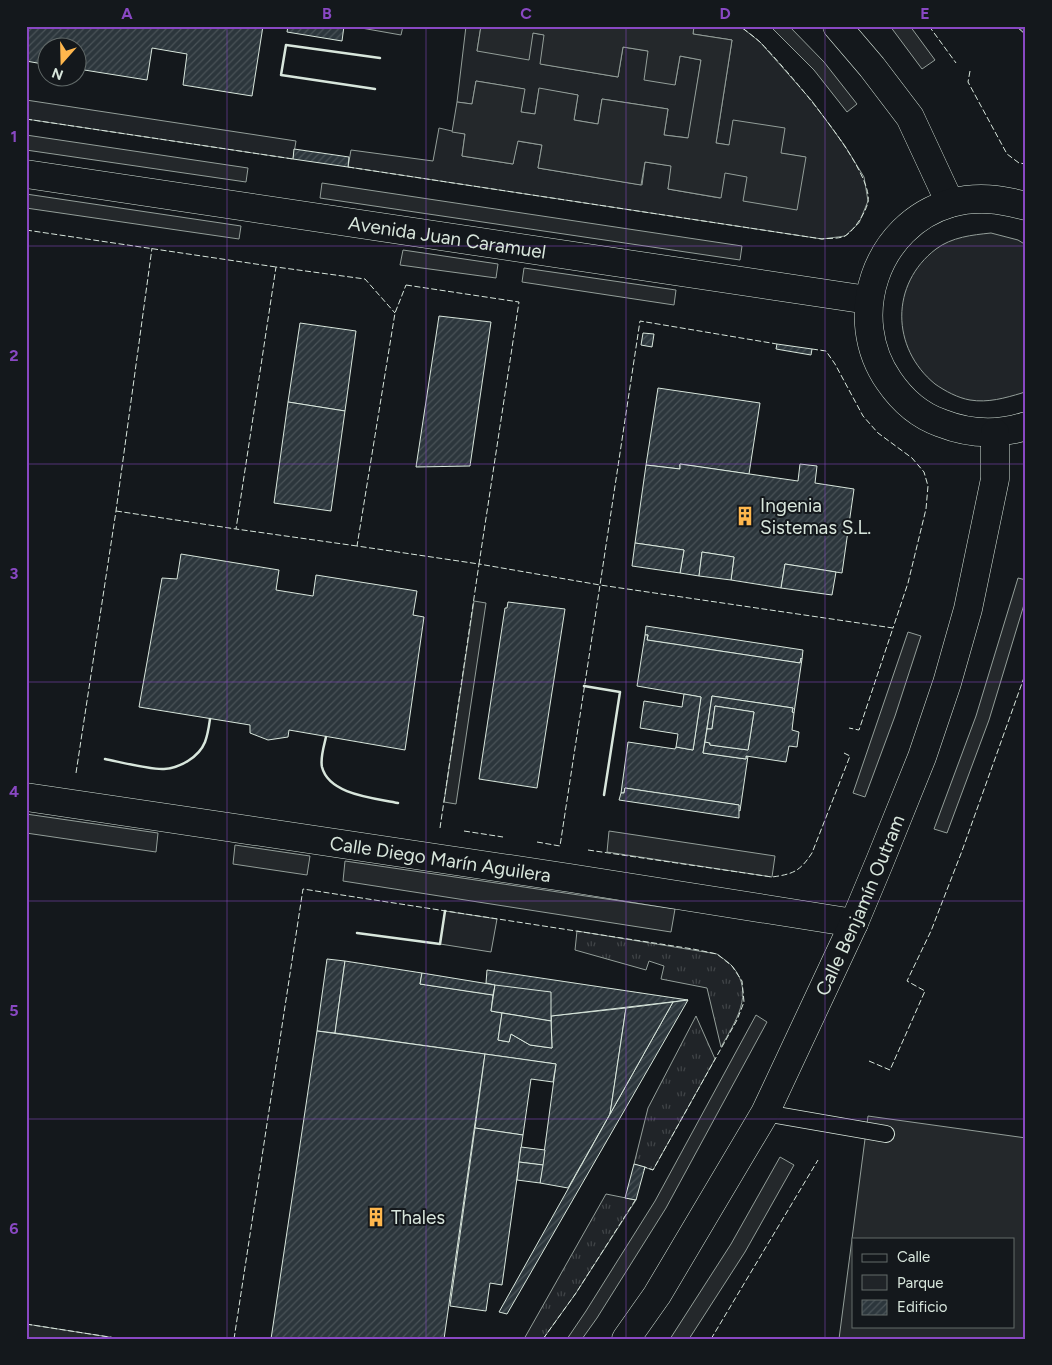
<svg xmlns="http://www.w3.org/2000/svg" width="1052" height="1365" font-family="Figtree,sans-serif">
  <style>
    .grass { fill: url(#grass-tufts); stroke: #939e99 }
    .green { fill: #202428; stroke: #939e99 }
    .parking { fill: #24282b; stroke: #939e99; fill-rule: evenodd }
    .building { fill: url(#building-hatch); stroke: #d8e6dc }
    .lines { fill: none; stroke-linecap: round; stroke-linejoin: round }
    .lane-casing { stroke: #d8e6dc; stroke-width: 18 }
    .street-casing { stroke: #d8e6dc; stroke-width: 29 }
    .lane { stroke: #14181c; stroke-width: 16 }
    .street { stroke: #14181c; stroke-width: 28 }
    .fence { stroke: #d8e6dc; stroke-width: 1; stroke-dasharray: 6 2.5; stroke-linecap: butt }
    .wall { stroke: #d8e6dc; stroke-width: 2.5 }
    .grid { fill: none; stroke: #8948c3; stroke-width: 1; stroke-opacity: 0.55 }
    .labels { text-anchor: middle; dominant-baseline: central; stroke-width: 4; stroke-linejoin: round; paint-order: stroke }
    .street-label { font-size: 19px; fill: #d8e6dc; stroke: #14181c }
    .poi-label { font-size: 19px; fill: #d8e6dc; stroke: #14181c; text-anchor: start }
    .neatline { fill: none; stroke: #8948c3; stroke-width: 2 }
    .grid-label { font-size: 16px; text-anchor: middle; font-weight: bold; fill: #8948c3 }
  </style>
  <defs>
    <pattern id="grass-tufts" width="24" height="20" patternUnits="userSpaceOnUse" patternTransform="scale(1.25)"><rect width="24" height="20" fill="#202428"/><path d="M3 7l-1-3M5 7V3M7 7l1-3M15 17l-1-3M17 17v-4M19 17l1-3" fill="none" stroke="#404447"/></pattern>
    <pattern id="building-hatch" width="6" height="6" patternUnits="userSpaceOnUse" patternTransform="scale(1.25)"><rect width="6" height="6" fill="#2c363c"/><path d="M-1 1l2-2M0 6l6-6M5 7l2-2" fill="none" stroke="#4a5358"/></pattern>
  </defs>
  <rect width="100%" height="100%" fill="#14181c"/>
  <g class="grass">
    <path d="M577,931L717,954C722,958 729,962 733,967C755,994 735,1022 721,1047L707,988L661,979L664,966L649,961L646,970L575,950Z"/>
    <polygon points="696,1016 715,1059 653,1170 634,1164 648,1108"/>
    <polygon points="606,1194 636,1200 576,1293 543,1339 524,1339"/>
  </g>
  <g class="green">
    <polygon points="350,26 403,26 401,35"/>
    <polygon points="466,26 481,26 477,51 533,33 545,35 541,64 618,77 623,47 648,51 675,85 680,56 701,60 689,138 664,135 668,109 602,99 598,124 574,120 578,95 539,89 535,114 521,112 524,89 476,81 472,104 457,102"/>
    <polygon points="694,26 740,26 760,42 812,101 845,146 864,177 868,201 859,223 845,236 822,239 348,167 351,150 433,161 439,128 465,134 462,156 513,164 517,141 542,145 538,168 642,185 645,162 672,166 668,189 720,198 724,172 747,176 805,157 716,143 732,40 693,34"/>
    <polygon points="26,100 296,141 293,159 26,119"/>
    <path d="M991,233L1018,240L1026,245V391L1022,393C1005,398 988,403 970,400C958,398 945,391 935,384C891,348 890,284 936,249C952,237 972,235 991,233Z"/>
    <polygon points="445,911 497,919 491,952 440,944"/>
  </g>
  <g class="parking">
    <polygon points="481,26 694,26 693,34 732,40 716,143 729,145 733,120 785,128 781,153 806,157 797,210 743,201 747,177 725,173 721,198 668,189 671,166 645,162 641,185 538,168 542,145 518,141 513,164 462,156 465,134 452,132 457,102 472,104 476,81 525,89 521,112 535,114 539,88 578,95 574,120 598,124 602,99 668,109 664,135 688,138 701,60 680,56 675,85 644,80 648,51 623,47 618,77 540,64 544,35 533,33 529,60 477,51"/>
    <polygon points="770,26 789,26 824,62 857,104 847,112 814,70"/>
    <polygon points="890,26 910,26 935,60 922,69"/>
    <polygon points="26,135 248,168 246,182 26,150"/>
    <polygon points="322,183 742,246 740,260 320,198"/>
    <polygon points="26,194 241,226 239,239 26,208"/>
    <polygon points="403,250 498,264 496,278 400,265"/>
    <polygon points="524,268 676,290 674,305 522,282"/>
    <polygon points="1018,578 1026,580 1026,598 989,720 947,833 934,829 976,716"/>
    <polygon points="474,601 486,603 456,804 444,802"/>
    <polygon points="908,632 921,636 895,716 865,797 853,793"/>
    <polygon points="26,814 158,833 156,852 26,833"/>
    <polygon points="609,831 775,856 772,877 607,852"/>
    <polygon points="235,845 310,856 307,875 233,864"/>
    <polygon points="345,861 675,909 671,932 343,881"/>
    <polygon points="756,1015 767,1022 666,1208 597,1318 582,1339 567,1339 586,1311 655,1201"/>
    <path d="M868,1116L1026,1138V1339H839ZM853,1239H1013V1326H853Z"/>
    <polygon points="780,1157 794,1165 745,1252 689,1339 670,1339 731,1244"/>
    <polygon points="26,1324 122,1339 34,1339 26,1337"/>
  </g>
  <g class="building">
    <polygon points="26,26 263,26 252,96 183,85 187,54 152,48 147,80 78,69 79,55 78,55 78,48 48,48 48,50 45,50 43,64 26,61"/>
    <polygon points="288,26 344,26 342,41 287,32"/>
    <polygon points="1016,26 1026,26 1026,35"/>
    <polygon points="294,149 349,157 348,167 293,159"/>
    <polygon points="439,316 491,322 470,466 416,467"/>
    <polygon points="300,323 356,331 345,411 288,402"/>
    <polygon points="643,333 654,334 652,347 641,345"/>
    <polygon points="777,344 812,349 811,355 776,349"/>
    <polygon points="658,388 760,403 749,474 680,464 680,469 646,465"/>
    <polygon points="288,402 345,411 331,511 274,503"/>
    <polygon points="680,464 798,481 800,464 817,466 815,483 854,489 842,573 785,564 781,588 731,580 734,557 702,552 699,576 680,573 684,550 635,543 646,465 680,469"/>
    <polygon points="635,543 684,550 680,573 632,566"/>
    <polygon points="702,552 734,557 731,580 699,576"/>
    <polygon points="181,554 279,570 276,590 313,596 316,575 417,591 413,615 424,617 405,750 289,730 288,737 268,740 250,733 250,725 139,707 162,578 177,579"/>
    <polygon points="785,564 836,572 832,595 781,588"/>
    <polygon points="508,602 565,609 537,788 479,779 505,608 507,608"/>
    <polygon points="646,626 803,650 802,659 801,658 800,663 647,640 648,635 645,635"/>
    <polygon points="645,635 648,635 647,640 800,663 801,658 802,659 794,713 792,712 793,708 712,696 703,753 746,759 746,756 748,756 740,811 738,810 739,805 625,788 624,793 621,793 628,742 675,749 676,747 693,750 701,697 637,686"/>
    <polygon points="684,694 701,697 693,750 676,747 678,734 640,728 644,701 682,707"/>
    <polygon points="712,696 793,708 792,712 794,713 792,730 799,732 797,747 789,746 786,762 746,756 746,759 703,753 705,742 710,743 710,745 748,750 754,712 715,706 712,729 707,729"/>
    <polygon points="715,706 754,712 748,750 710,745 710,743 705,742 707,729 712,729"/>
    <polygon points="625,788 739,805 739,818 619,800 621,793 624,793"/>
    <polygon points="327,959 345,961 335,1033 317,1031"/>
    <polygon points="345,961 422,973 420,984 493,995 491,1011 502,1013 498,1040 509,1042 511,1034 530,1045 552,1048 551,1016 626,1008 610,1114 568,1188 540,1183 556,1064 335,1033"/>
    <polygon points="487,970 688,1000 551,1016 551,1021 502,1013 504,996 493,995 495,985 486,983"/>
    <polygon points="422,973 495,985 493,995 420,984"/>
    <polygon points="495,985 551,992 551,1021 491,1011"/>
    <polygon points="688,1000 507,1314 499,1312 673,1002"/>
    <polygon points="673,1002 610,1114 626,1008"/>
    <polygon points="502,1013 551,1021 552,1048 530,1045 511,1034 509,1042 498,1040"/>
    <polygon points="317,1031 485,1054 444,1339 271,1339"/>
    <polygon points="485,1054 556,1064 553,1082 531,1079 523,1135 475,1128"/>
    <polygon points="475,1128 523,1135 502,1285 490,1283 486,1311 450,1306"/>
    <polygon points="521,1147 545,1150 543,1165 519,1162"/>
    <polygon points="519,1162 543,1165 540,1183 517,1180"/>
    <polygon points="634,1164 645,1167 636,1200 625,1198"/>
  </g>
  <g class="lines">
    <defs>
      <polyline id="lane" points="765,1113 886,1134"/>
      <g id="street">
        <polyline points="837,26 872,67 910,117 950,203"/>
        <path id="s1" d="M26,174L868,300"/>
        <path d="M1026,206C1000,199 977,196 951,203C875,225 845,318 889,381C902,400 918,415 941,423C969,434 996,436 1026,426"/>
        <path id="s2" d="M26,797L570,878L854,923"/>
        <path id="s3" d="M626,1339L657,1295L765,1113L854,923L880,861L922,757L947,683L968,609L995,479V433"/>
      </g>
    </defs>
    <use href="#lane" class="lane-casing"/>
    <use href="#street" class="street-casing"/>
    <use href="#lane" class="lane"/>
    <use href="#street" class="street"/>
    <g class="fence">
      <polyline points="929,26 956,63"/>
      <polyline points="970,71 968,82 1007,154 1019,163 1026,164"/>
      <polyline points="26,119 293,159"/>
      <path d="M348,167L822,239C829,238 839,239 845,236C854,231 866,212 868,202C874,169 785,68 761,43C755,37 747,32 740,26"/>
      <polyline points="26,230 276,267"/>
      <polygon points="406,285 519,302 479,564 357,546 395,313"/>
      <polyline points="812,349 826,351 835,364 863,416 878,433 912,458 924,472 928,486 926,509 908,583 893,628"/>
      <polyline points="116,511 236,529"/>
      <polyline points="357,546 236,529 276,267 365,279 395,313"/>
      <polyline points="76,773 116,511 152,248"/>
      <polyline points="440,828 479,564 600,585 640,321 777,344"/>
      <polyline points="464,831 503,837"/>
      <polyline points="537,842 560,846 600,585 893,628 859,730 849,728"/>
      <path d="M588,850L772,877C794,874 800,871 812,853L850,756L844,753"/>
      <polyline points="869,1061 890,1070 925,991 907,981 931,931 962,851 1026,672"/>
      <polyline points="26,1324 122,1339"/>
      <polyline points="234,1339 303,889 693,949 717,954 732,966 742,981 744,1002 737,1020 653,1170 645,1167 644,1170"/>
      <polyline points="543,1339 576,1293 636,1199"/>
      <polyline points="711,1339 818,1160"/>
    </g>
    <g class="wall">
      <polyline points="375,89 281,75 286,45 380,58"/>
      <polyline points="584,686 620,692 604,795"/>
      <path d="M326,737C324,746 320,758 322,767C329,795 375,798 398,803"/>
      <path d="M105,759C120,762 151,770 164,769C180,768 199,757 205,742C208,734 209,726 210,719"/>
      <polyline points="357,933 440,944 445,911"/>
    </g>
  </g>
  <path class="grid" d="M227,26V1339M426,26V1339M626,26V1339M825,26V1339M26,246H1026M26,464H1026M26,682H1026M26,901H1026M26,1119H1026"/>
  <defs>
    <symbol id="building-bare" viewBox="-9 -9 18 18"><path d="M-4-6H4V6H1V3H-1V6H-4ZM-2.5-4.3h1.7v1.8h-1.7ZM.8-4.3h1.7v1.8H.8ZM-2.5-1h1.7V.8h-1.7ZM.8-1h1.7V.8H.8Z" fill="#ffb74d" stroke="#14181c" stroke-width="2.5" paint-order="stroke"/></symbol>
  </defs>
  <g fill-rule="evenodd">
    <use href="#building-bare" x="731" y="502" width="28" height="28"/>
    <use href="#building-bare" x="362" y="1203" width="28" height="28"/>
  </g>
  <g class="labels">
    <g class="street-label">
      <text stroke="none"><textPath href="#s1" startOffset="426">Avenida Juan Caramuel</textPath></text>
      <text stroke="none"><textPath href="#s2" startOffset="419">Calle Diego Marín Aguilera</textPath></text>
      <text stroke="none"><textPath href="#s3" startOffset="494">Calle Benjamín Outram</textPath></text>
    </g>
    <g class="poi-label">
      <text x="760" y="505">Ingenia<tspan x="760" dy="22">Sistemas S.L.</tspan></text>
      <text x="391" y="1217">Thales</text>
    </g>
  </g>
  <rect width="1052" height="1365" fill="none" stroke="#14181c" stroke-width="55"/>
  <rect x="852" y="1238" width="162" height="90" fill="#14181c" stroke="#626a69"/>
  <rect x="862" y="1254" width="25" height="8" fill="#14181c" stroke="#626a69"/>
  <text x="897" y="1262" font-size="15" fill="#d8e6dc">Calle</text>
  <rect x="862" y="1275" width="25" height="15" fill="#202428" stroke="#626a69"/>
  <text x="897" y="1288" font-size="15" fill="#d8e6dc">Parque</text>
  <rect x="862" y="1300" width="25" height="15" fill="url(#building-hatch)" stroke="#626a69"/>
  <text x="897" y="1312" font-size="15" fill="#d8e6dc">Edificio</text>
  <g transform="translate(62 62) rotate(200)"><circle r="24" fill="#14181c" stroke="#626a69"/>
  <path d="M0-4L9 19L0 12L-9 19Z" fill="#ffb74d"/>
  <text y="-8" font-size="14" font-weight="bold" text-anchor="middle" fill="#d8e6dc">N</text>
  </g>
  <rect x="28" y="28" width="996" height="1310" class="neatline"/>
  <g class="grid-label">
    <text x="127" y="19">A</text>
    <text x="327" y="19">B</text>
    <text x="526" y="19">C</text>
    <text x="725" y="19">D</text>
    <text x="925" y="19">E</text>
    <text x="14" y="142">1</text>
    <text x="14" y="361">2</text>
    <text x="14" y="579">3</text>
    <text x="14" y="797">4</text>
    <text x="14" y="1016">5</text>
    <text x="14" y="1234">6</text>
  </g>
</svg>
